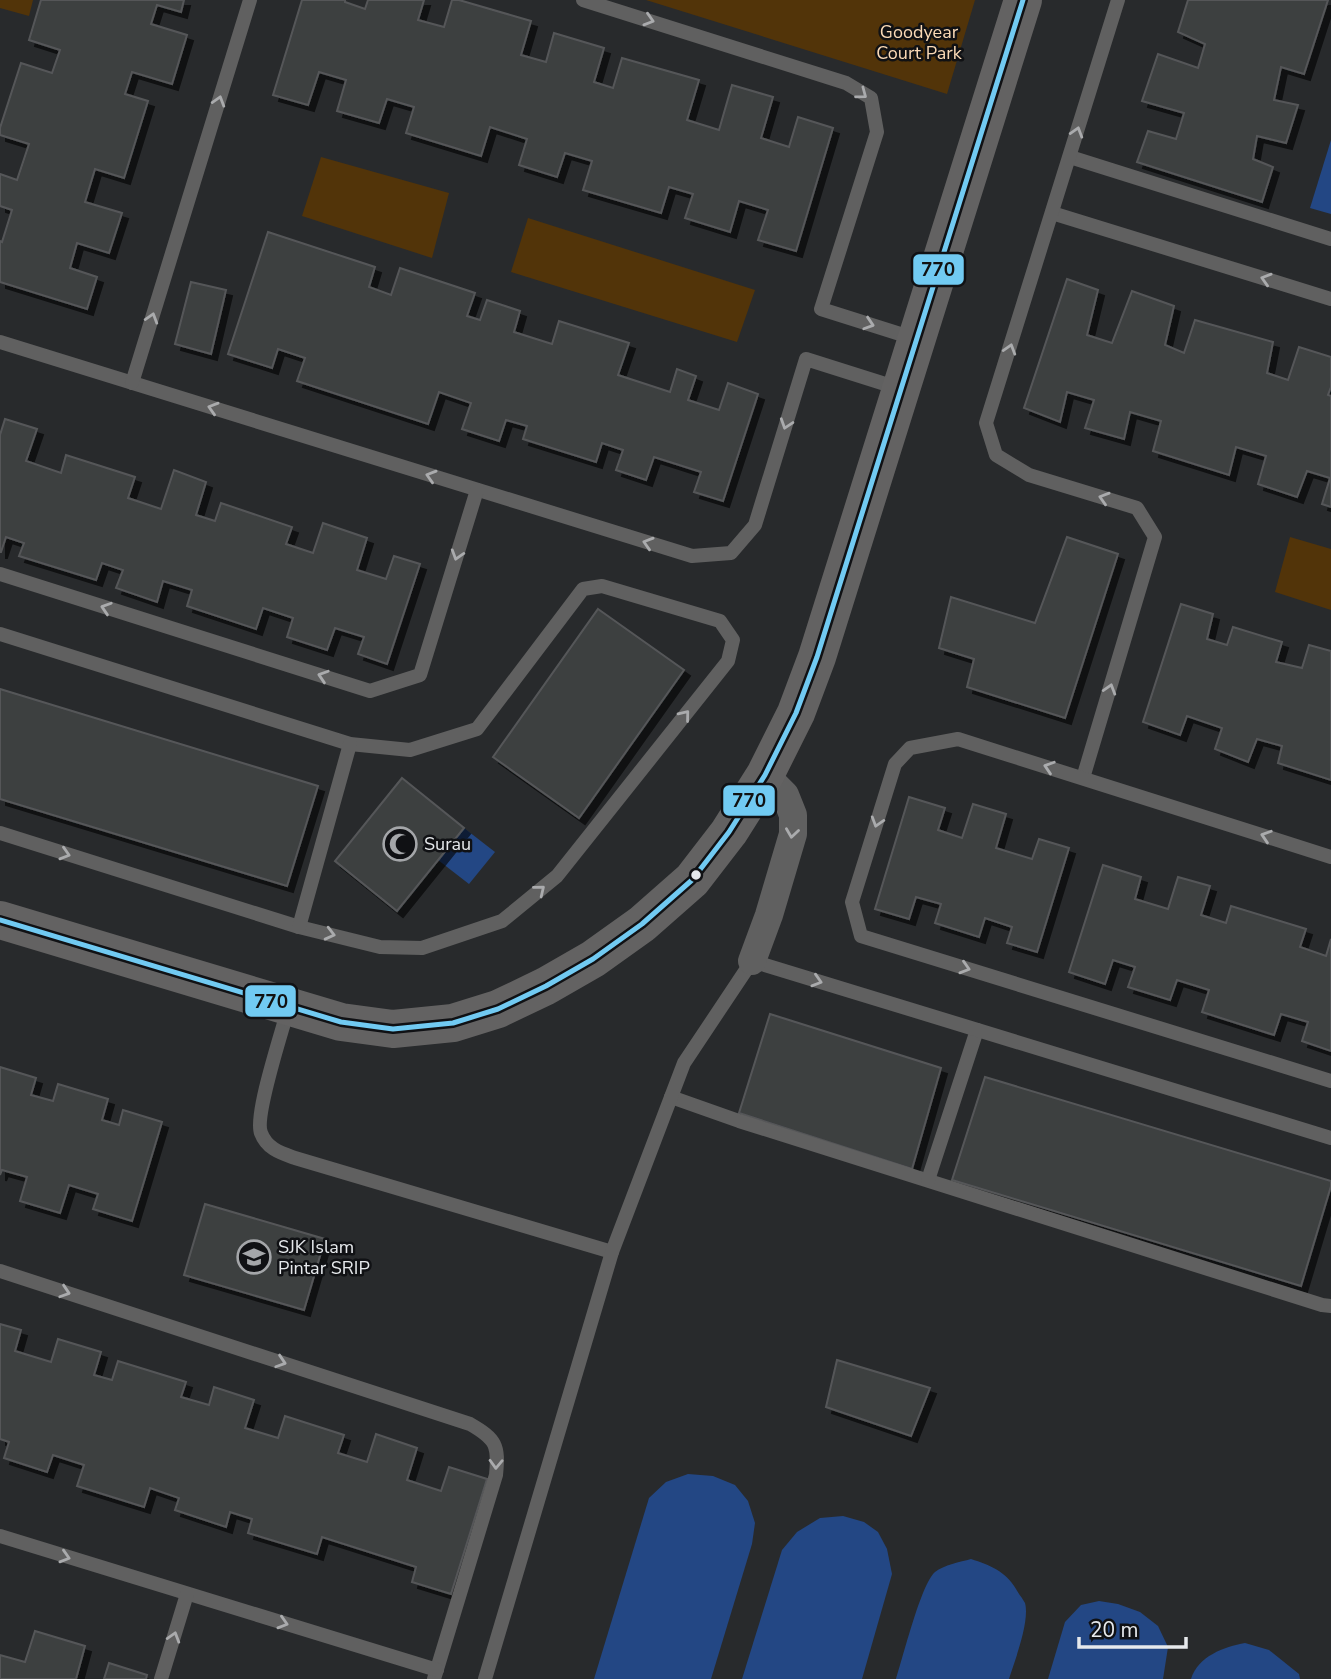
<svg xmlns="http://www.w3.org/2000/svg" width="1331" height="1679" font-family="'Nunito Sans',sans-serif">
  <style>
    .green { fill: #523409 }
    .water { fill: #234784 }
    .building { fill: #3d3f41; stroke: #555759; stroke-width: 2; filter: url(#shadow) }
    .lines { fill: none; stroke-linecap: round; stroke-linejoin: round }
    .lane { stroke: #606060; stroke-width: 14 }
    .street { stroke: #606060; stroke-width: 28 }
    .secondary { stroke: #636262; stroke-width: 38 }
    .bus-1-casing { stroke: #101114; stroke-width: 10 }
    .bus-1 { stroke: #71caf2; stroke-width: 5 }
    .oneway { stroke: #aaabad }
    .bus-dot { fill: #e6e9ec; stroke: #101114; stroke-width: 2.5 }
    .labels { text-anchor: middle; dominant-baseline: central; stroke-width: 5; stroke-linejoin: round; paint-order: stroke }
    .park-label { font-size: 18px; fill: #fbdab6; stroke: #101114 }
    .poi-label { font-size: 18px; fill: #e6e9ec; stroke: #101114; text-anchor: start }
    .line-badge { stroke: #101114; stroke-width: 2.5 }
    .pale-badge-label { font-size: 19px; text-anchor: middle; font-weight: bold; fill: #111 }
  </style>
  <defs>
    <filter id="shadow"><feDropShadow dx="6" dy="6" stdDeviation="0" flood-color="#0009"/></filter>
  </defs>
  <rect width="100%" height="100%" fill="#282a2c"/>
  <g class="green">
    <polygon points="0,0 33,0 29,16 0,8"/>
    <polygon points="646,0 975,0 947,94"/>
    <polygon points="321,157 449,193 432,258 302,216"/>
    <polygon points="528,218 755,290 737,342 511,272"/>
    <polygon points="1290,537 1331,549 1331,610 1275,592"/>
  </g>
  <g class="water">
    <polygon points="1331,140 1331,214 1310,208"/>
    <polygon points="464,828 495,852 469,884 438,860"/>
    <polygon points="688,1474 713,1476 735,1485 748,1501 755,1523 752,1544 711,1679 594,1679 649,1498 666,1482"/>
    <polygon points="843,1516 864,1522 878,1532 887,1549 892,1574 862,1679 742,1679 782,1550 797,1532 820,1518"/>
    <path d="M971,1559C990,1565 1005,1571 1016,1589C1018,1593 1023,1599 1025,1603C1030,1621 1015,1660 1009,1679H896C903,1658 921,1584 935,1572C944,1565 960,1562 971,1559Z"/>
    <polygon points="1099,1601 1118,1604 1140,1612 1158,1626 1168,1647 1163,1679 1048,1679 1065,1622 1081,1605"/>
    <path d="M1245,1643L1269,1650L1299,1674L1300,1679H1191C1198,1656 1224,1647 1245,1643Z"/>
  </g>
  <g class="building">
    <polygon points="41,0 184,0 181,12 157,5 151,24 187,35 172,84 132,72 125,94 148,101 124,178 95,169 85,202 122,213 109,253 77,243 70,268 97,277 87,309 0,282 0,241 2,242 12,210 0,206 0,174 17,180 29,144 0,135 0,128 21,63 52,73 60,50 29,40"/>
    <polygon points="302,0 345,0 345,2 365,9 368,0 424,0 418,20 444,27 452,0 459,0 531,21 521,55 546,62 554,33 604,48 594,82 613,88 622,58 699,80 687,120 719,130 732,85 773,97 761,138 789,147 798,117 833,128 796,251 758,240 768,210 739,201 730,232 685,218 693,194 669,187 661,213 583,190 592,161 565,153 557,177 519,165 527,139 490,127 481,156 406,133 414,107 387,99 379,123 337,111 346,80 319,72 308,105 273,95"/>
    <polygon points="1188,0 1328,0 1304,74 1281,67 1274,100 1298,105 1286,143 1257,136 1253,159 1273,167 1262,202 1137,162 1148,131 1176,139 1184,113 1142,101 1158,54 1198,68 1205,44 1178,32"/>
    <polygon points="268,232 375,267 369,287 391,295 400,268 475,293 467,316 480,320 487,300 520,311 514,332 552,344 559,321 629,343 618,375 670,392 677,369 696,376 688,400 719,410 728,383 758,394 723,501 694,492 701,472 654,457 646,480 616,470 623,450 602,443 596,462 523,439 527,426 506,420 499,441 462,429 471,403 439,392 428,424 297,381 305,358 278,349 272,368 228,354"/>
    <polygon points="1067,279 1098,290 1087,335 1112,343 1132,291 1174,306 1165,345 1184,353 1195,320 1273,342 1267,373 1288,380 1299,347 1331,357 1331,387 1328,395 1331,396 1331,507 1322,504 1330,478 1307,471 1297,497 1258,484 1266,456 1236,447 1229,475 1153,451 1161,421 1130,412 1124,439 1085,428 1094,400 1067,392 1060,422 1024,408"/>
    <polygon points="191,282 226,290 211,354 175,344"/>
    <polygon points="5,419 37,429 26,461 61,473 66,455 135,477 128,498 161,509 174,470 206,482 196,515 215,521 221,503 292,527 286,544 313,553 323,523 367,538 357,570 386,579 394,556 420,564 387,664 358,654 364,637 335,628 327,650 287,637 293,618 263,608 256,629 187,606 192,590 163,581 157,602 116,588 123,570 102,563 96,580 19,556 24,543 6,537 1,552 0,552 0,435"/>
    <polygon points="1067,537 1118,554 1065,718 967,687 974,659 939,648 951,597 1035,623"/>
    <polygon points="1181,604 1213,614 1207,639 1227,645 1233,627 1282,642 1276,662 1302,668 1309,645 1331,651 1331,780 1278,763 1282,746 1257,739 1248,762 1215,749 1222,728 1187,716 1180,735 1143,722"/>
    <polygon points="598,609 684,670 579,818 493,757"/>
    <polygon points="0,689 318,786 287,886 0,799"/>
    <polygon points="402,778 464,828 397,911 335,861"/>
    <polygon points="909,797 945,808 938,830 962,838 973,804 1006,814 996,848 1032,859 1039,839 1069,848 1037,952 1007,943 1012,927 985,918 979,937 935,923 941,904 916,897 909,919 875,909"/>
    <polygon points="1103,865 1141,877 1135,899 1168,909 1178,877 1210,886 1201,915 1226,923 1231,906 1306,929 1300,947 1326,956 1331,939 1331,1051 1302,1041 1308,1022 1281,1014 1274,1035 1202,1012 1209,990 1177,980 1170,1000 1128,987 1135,967 1113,960 1105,984 1069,972"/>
    <polygon points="770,1014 941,1068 912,1169 739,1113"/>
    <polygon points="0,1067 36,1078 31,1095 53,1101 58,1084 108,1099 102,1120 119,1125 123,1110 162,1122 132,1221 93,1209 98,1194 69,1185 60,1213 20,1201 27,1177 2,1170 0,1175"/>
    <polygon points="985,1077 1331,1181 1331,1186 1301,1286 952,1180"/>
    <polygon points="205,1204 325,1239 304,1310 184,1275"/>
    <polygon points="0,1324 21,1330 15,1351 51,1362 58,1339 101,1352 94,1375 112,1380 118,1361 186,1382 181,1397 209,1405 214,1387 254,1400 245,1428 278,1438 285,1416 344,1435 338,1453 367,1462 376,1434 417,1448 407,1480 441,1491 449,1467 487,1479 451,1594 412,1582 416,1567 322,1537 317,1554 248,1533 252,1519 230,1512 226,1527 175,1510 179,1498 150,1488 144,1507 77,1486 84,1465 53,1455 47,1472 4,1458 9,1442 0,1439"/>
    <polygon points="837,1360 930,1388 911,1436 826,1407"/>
    <polygon points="35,1631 85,1646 76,1679 0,1679 0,1655 25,1662"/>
    <polygon points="109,1663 147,1675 146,1679 104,1679"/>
  </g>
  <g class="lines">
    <g class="lane">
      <polyline points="583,0 846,83 871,98 877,132 821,309 916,339"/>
      <polyline points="1070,157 1331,239"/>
      <polyline points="1052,213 1331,299"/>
      <polyline points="0,342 692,556 731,553 755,525 806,359 901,389"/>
      <polyline points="132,383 250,0"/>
      <polyline points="0,574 370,691 420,675 477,490"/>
      <polyline points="0,634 350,744 410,750 477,729 583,589 602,586 720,621 733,640 728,661 557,876 502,921 422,948 380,947 299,927 0,833"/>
      <polyline points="1083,778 1155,537 1137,508 1029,475 996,455 986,423 1118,0"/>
      <polyline points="1331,857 958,739 910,748 895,764 852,902 861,936 1331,1081"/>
      <polyline points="299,927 350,744"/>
      <path d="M288,1009C282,1032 254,1116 261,1133C267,1149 281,1153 295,1158L612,1252"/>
      <polyline points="671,1097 739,1121 1322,1305 1331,1306"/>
      <polyline points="928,1180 977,1030"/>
      <path d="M0,1271L470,1424C496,1439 499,1445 496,1475L434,1679"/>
      <polyline points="0,1536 437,1670"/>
      <polyline points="161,1679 187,1594"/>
      <polyline points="485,1679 612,1252 684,1063 752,961 1331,1138"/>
    </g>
    <polyline class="street" points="752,961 769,915 793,834 793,815 785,795 765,775"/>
    <polyline class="secondary" points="0,920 341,1022 393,1029 453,1023 498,1009 546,986 593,959 642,924 692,880 729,832 765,775 796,713 817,657 1023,0"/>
    <defs>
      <polyline id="bus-1" points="0,920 341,1022 393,1029 453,1023 498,1009 546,986 593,959 642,924 692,880 729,832 765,775 796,713 817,657 1023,0"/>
    </defs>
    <use href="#bus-1" class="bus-1-casing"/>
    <use href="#bus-1" class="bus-1"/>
  </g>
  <defs><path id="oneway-chevron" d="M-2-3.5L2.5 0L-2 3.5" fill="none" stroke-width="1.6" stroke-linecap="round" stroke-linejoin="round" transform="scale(1.75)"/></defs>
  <g class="oneway">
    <use href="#oneway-chevron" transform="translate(649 20) rotate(17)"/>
    <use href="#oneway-chevron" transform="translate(862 94) rotate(37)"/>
    <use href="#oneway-chevron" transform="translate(219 101) rotate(-73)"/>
    <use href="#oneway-chevron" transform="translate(1077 132) rotate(-73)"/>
    <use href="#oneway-chevron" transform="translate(1266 279) rotate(-163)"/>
    <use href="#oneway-chevron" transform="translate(152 318) rotate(-73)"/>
    <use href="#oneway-chevron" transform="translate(869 324) rotate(18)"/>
    <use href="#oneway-chevron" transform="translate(1010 349) rotate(-73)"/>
    <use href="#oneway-chevron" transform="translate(213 408) rotate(-163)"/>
    <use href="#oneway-chevron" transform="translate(786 424) rotate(108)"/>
    <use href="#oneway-chevron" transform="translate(431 476) rotate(-163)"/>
    <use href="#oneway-chevron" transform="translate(1104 498) rotate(-163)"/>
    <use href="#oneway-chevron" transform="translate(648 543) rotate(-163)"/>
    <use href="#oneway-chevron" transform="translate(457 555) rotate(107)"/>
    <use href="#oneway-chevron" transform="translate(106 608) rotate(-162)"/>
    <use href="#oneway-chevron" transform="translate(323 676) rotate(-162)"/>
    <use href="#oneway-chevron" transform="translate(1110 689) rotate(-73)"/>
    <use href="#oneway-chevron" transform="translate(685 715) rotate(-51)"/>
    <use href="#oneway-chevron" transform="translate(1049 767) rotate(-162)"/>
    <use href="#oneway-chevron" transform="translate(877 822) rotate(107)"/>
    <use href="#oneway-chevron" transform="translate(792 833) rotate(98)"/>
    <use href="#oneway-chevron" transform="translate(1266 836) rotate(-162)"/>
    <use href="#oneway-chevron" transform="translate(65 854) rotate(17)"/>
    <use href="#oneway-chevron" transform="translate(540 890) rotate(-39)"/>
    <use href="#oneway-chevron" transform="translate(330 934) rotate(14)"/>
    <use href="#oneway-chevron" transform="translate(965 968) rotate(17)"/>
    <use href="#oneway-chevron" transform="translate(817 981) rotate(17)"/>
    <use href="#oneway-chevron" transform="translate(65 1292) rotate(18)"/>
    <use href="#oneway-chevron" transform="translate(281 1362) rotate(18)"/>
    <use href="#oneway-chevron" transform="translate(496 1464) rotate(92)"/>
    <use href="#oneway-chevron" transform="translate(65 1557) rotate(17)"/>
    <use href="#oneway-chevron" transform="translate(283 1623) rotate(17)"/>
    <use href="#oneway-chevron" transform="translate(174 1637) rotate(-73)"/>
  </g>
  <defs>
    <symbol id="mosque-ring" viewBox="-11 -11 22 22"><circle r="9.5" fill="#101114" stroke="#a4a6a9" stroke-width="1.5"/><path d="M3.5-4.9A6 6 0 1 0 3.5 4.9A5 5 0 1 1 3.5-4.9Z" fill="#a4a6a9"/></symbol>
    <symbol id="school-ring" viewBox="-11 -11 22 22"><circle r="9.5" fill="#101114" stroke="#a4a6a9" stroke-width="1.5"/><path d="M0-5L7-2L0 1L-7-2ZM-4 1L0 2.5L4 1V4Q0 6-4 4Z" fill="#a4a6a9"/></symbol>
  </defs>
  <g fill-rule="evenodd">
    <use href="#mosque-ring" x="381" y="825" width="38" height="38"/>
    <use href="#school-ring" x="235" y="1238" width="38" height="38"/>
  </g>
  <circle class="bus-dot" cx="696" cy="875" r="6"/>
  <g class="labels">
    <g class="park-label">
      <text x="919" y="32">Goodyear<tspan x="919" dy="21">Court Park</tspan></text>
    </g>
    <g class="poi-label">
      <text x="424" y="844">Surau</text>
      <text x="278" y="1247">SJK Islam<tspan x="278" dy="21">Pintar SRIP</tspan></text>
    </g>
  </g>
  <g class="line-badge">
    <rect x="912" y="253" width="53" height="33" rx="7" fill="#71caf2"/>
    <rect x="722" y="784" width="54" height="33" rx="7" fill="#71caf2"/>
    <rect x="244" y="984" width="53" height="34" rx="7" fill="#71caf2"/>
  </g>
  <g class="pale-badge-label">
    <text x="938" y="276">770</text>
    <text x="749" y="807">770</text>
    <text x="271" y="1008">770</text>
  </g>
  <path d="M1079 1637v10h107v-10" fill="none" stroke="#e6e9ec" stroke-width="3.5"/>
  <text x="1090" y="1637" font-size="21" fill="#e6e9ec" stroke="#101114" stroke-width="5" paint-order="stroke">20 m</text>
</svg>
